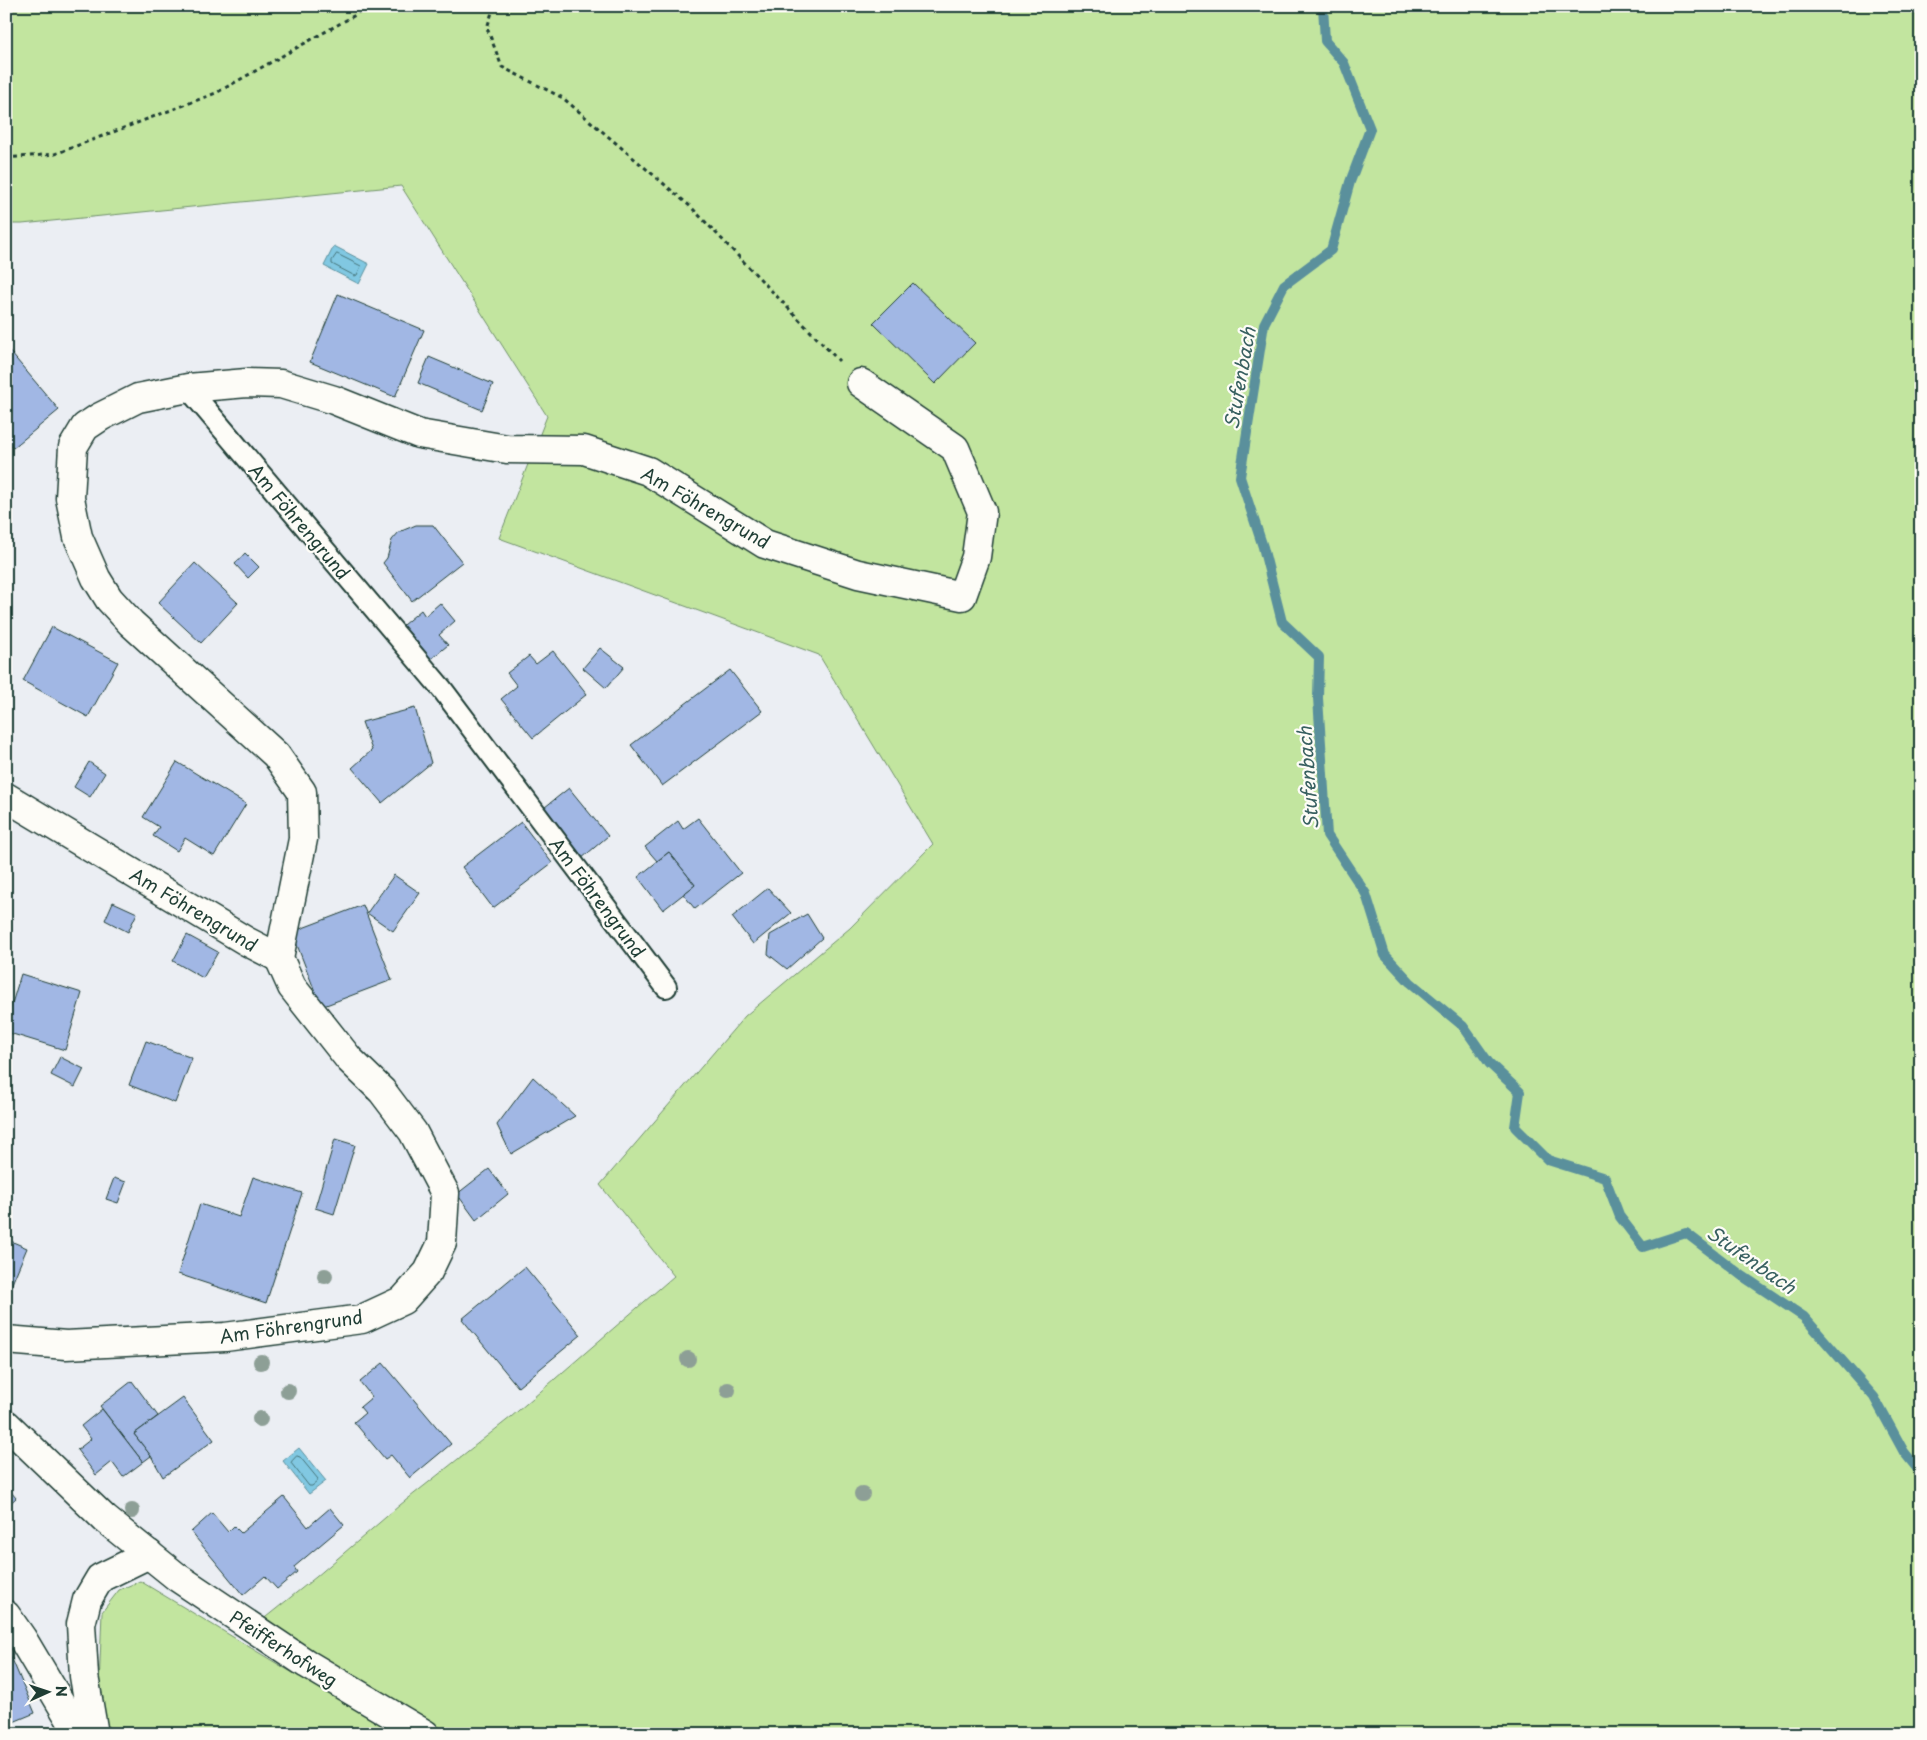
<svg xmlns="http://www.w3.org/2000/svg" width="1927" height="1740" font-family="'Playpen Sans',sans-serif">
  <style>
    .green { fill: #c2e59f; stroke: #70916a }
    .water { fill: #81c8e2; stroke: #5a909c }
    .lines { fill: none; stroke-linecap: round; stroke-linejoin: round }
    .shore { stroke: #46757a; stroke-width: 1 }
    .stream { stroke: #5a909c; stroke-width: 10 }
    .building { fill: #a1b7e4; stroke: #1f3d34 }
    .lane-casing { stroke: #1f3d34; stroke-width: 24 }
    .street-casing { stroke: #1f3d34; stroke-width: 31 }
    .path { stroke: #1f3d34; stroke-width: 3; stroke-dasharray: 4 4; stroke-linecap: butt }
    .lane { stroke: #fdfcf7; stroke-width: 20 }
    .street { stroke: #fdfcf7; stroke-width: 28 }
    .tree { fill: #8d9f96 }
    .labels { text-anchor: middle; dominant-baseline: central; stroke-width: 4.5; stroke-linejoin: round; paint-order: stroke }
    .street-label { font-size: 18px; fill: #1f3d34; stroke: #fdfcf7 }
    .water-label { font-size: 19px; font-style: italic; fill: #386060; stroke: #fdfcf7 }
  </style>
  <rect width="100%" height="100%" fill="#ebeef3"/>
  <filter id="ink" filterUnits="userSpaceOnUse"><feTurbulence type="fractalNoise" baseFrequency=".02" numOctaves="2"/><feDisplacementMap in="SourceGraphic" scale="10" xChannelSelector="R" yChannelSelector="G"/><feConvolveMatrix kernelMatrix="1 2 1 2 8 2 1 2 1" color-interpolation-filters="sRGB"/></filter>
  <g filter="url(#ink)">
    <g class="green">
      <polygon points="6,6 1921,6 1921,1734 451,1734 261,1621 316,1577 400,1505 511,1417 674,1276 600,1185 745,1016 850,928 933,844 819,655 499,538 547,416 401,186 22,224 6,224"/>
      <polygon points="140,1581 281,1666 399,1734 109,1734 99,1689 102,1612 119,1590"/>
    </g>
    <g class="water">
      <polygon points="334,246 369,264 359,284 324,266"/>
      <polygon points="299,1448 326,1481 309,1494 283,1461"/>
    </g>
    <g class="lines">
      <g class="shore">
        <polygon points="337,254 361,266 357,275 355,276 332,264 332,261"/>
        <polygon points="297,1456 300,1457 318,1479 317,1482 312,1486 309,1486 291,1463 292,1461"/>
      </g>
      <polyline class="stream" points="1323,6 1325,41 1344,63 1370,129 1350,182 1331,250 1284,285 1264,324 1240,477 1263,547 1282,622 1319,657 1318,698 1327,835 1366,894 1385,955 1410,982 1463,1026 1489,1063 1520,1092 1515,1127 1548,1160 1605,1178 1620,1217 1643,1247 1686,1233 1741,1275 1804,1317 1874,1397 1904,1452 1921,1473"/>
    </g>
    <g class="building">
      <polygon points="913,283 975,343 935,384 873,323"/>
      <polygon points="338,294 424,330 395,397 310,362"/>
      <polygon points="6,347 59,410 13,448 6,440"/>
      <polygon points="429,357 493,384 482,410 418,383"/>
      <polygon points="416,525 433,525 462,562 412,601 383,563 387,558 392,540 399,532"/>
      <polygon points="245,553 259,567 248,578 235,564"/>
      <polygon points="195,563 238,603 201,643 158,603"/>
      <polygon points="440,603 455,621 439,635 448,645 425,664 397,630 421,610 425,616"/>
      <polygon points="52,627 118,662 88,717 23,681"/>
      <polygon points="600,648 624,667 606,688 583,668"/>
      <polygon points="553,651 587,694 533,738 501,699 517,686 507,673 529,656 536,664"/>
      <polygon points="730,670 762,711 662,786 631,745"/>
      <polygon points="415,708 431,763 382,803 352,768 372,750 362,722"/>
      <polygon points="89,762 105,773 90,797 74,787"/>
      <polygon points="177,762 246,804 214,856 185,838 177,851 153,836 159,827 143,817"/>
      <polygon points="569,788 608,836 581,859 540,811"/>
      <polygon points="698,818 741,873 695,909 683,894 695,885 669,852 657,861 645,847 678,821 683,829"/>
      <polygon points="521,822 552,863 493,908 462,867"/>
      <polygon points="669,852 695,885 663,910 638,877"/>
      <polygon points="394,875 420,893 393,931 367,913"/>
      <polygon points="768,888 791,913 753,944 732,917"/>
      <polygon points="113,902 137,913 128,932 105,920"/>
      <polygon points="363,905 392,980 321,1007 292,932"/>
      <polygon points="807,914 822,938 787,969 768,954 770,935"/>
      <polygon points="187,935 218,952 203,978 173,961"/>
      <polygon points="21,974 82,993 65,1050 6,1032 6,1023"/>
      <polygon points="146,1041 192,1058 175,1103 129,1085"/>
      <polygon points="60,1057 84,1069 75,1087 51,1075"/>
      <polygon points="533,1077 575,1116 511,1154 497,1125"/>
      <polygon points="335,1139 355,1145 334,1214 315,1208"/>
      <polygon points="489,1169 508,1194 476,1220 457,1194"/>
      <polygon points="253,1177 302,1193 266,1303 178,1274 200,1204 239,1217"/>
      <polygon points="114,1178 126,1182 118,1203 106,1199"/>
      <polygon points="6,1239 27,1248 8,1293 6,1292"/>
      <polygon points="525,1267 581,1335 518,1387 462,1319"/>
      <polygon points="383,1363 451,1444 410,1478 391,1455 385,1459 354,1422 365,1413 360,1407 372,1397 360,1382"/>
      <polygon points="132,1381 158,1416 134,1434 151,1456 143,1462 100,1406"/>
      <polygon points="183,1398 214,1440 163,1477 151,1456 134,1434"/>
      <polygon points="102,1409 143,1462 123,1477 112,1462 96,1475 77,1450 91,1439 81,1426"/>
      <polygon points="6,1486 16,1498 6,1507"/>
      <polygon points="284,1497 308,1527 330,1508 344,1525 294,1567 297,1572 277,1589 265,1576 243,1595 191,1532 212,1513 228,1532 234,1526 241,1533"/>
      <polygon points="6,1645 35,1713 6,1725"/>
    </g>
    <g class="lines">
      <defs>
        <polyline id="lane" points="188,388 442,689 666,987"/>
        <g id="street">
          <polyline points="6,797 246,941 279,958"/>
          <polyline points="6,1340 66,1345 225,1337 362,1319 403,1300 428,1272 442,1243 445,1193 413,1132 382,1091 349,1059 292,987 279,958 303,839 302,792 276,755 131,623 109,599 96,578 78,537 70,498 73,447 85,427 100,417 138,398 188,388 247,383 281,384 334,400 419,434 507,449 584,450 648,471 765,544 858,574 962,596 976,557 982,512 955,448 861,383"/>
          <polyline points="6,1424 105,1519 177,1577 307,1664 425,1734"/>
          <polyline points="6,1615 22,1638 79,1734"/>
          <polyline points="94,1734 84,1676 81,1624 87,1600 100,1578 149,1554"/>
        </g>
      </defs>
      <use href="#lane" class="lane-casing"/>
      <use href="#street" class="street-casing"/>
      <g class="path">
        <polyline points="494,6 487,28 502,67 563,98 691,207 839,361"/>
        <polyline points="6,158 55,154 216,93 357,14 362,6"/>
      </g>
      <use href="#lane" class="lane"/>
      <use href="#street" class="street"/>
    </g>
    <g class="tree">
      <circle cx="325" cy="1276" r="8"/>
      <circle cx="688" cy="1359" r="8"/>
      <circle cx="261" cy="1362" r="8"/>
      <circle cx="728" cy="1390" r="8"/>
      <circle cx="288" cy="1391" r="8"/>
      <circle cx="260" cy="1419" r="8"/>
      <circle cx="862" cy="1494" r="8"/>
      <circle cx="132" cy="1511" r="8"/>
    </g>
  </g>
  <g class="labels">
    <g class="street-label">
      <text transform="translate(706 507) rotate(30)">Am Föhrengrund</text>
      <text transform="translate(300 521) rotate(50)">Am Föhrengrund</text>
      <text transform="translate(598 897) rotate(53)">Am Föhrengrund</text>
      <text transform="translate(194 909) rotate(31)">Am Föhrengrund</text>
      <text transform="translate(291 1326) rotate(-8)">Am Föhrengrund</text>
      <text transform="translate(284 1648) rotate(33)">Pfeifferhofweg</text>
    </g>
    <g class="water-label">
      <text transform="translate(1239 378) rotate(-80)">Stufenbach</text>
      <text transform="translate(1307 778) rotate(-94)">Stufenbach</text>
      <text transform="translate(1752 1259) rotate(35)">Stufenbach</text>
    </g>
  </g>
  <rect width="1927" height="1740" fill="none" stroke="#fdfcf7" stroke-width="25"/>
  <rect x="12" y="12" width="1902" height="1715" fill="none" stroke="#1f3d34" stroke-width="2" filter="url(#ink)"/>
  <g transform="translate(48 1692) rotate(87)" stroke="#fdfcf7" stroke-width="4" paint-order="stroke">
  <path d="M0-4L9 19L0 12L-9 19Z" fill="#1f3d34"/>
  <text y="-8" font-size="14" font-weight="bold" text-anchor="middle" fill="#1f3d34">N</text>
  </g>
</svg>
